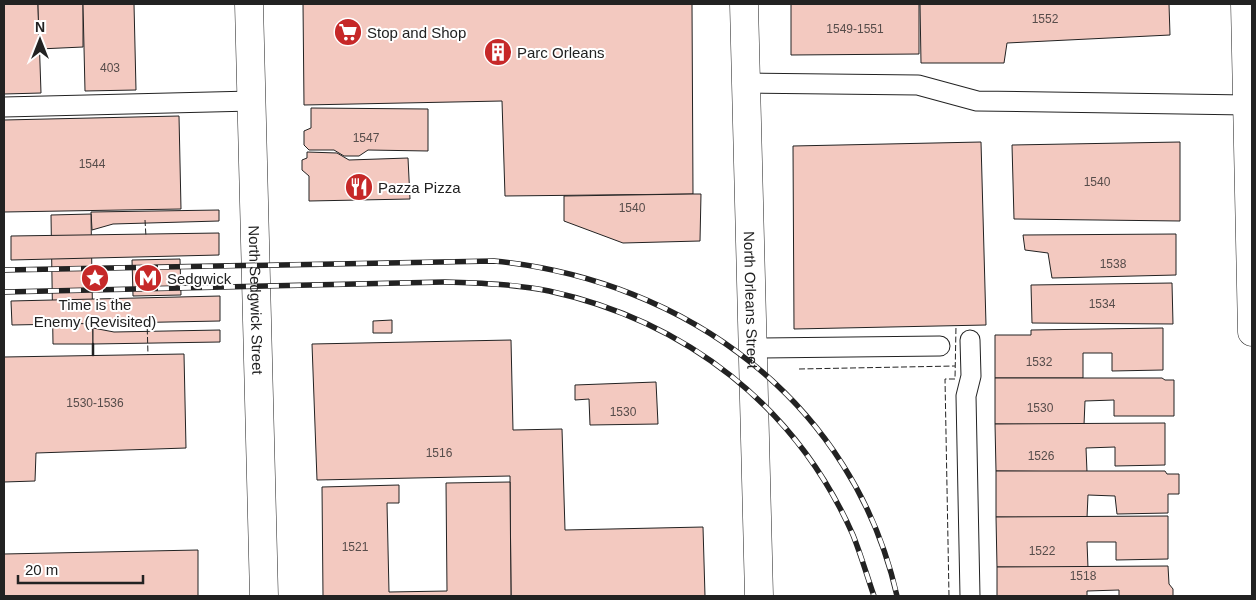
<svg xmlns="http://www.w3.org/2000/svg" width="1256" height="600" font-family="Arial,sans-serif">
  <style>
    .building { fill: #f3c9c0; stroke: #222 }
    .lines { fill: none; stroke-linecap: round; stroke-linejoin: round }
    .lane-casing { stroke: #222; stroke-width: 21 }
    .street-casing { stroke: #222; stroke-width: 29 }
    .secondary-casing { stroke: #222; stroke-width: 29 }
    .lane { stroke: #fff; stroke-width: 19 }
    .street { stroke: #fff; stroke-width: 28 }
    .secondary { stroke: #fff; stroke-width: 28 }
    .rail-casing { stroke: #222; stroke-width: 5.5 }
    .rail { stroke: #fff; stroke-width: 4; stroke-dasharray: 11; stroke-linecap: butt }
    .fence { stroke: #222; stroke-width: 1; stroke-dasharray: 6 2.5; stroke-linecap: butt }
    .wall { stroke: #222; stroke-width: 2.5 }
    .labels { text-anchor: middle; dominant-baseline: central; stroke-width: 4; stroke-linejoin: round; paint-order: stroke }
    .number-label { font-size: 12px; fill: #564c4a }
    .poi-label { font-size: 15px; fill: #222; stroke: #fff; text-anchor: start }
    .street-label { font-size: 15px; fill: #222; stroke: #fff }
  </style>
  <rect width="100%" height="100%" fill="#fff"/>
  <g class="building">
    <polygon points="4,4 38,4 41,93 4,94"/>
    <polygon points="38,4 83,4 83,47 39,49"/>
    <polygon points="83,4 134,4 136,90 85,91"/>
    <polygon points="303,4 692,4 693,194 505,196 502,101 304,105"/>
    <polygon points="791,4 919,4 919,54 791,55"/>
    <polygon points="920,4 1169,4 1170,35 1007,43 1004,63 921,63"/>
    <polygon points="311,108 428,109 428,151 368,150 359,156 344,156 334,150 309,150 304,145 304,131 311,128"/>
    <polygon points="179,116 181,209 4,212 4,120"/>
    <polygon points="981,142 986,325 794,329 793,146"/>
    <polygon points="1180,142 1180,221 1014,219 1012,145"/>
    <polygon points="307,152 337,153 349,160 408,158 410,199 309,201 309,176 302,170 302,160 307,158"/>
    <polygon points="693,194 701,194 700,241 623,243 564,221 564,196"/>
    <polygon points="219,210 219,221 113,224 92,230 91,212"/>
    <polygon points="91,214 93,344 53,344 51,215"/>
    <polygon points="219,233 219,255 11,260 11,236"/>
    <polygon points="1176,234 1176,275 1052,278 1048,253 1025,250 1023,235"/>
    <polygon points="180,259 181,295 133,296 132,260"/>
    <polygon points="1172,283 1173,324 1032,323 1031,285"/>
    <polygon points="220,296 220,321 12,325 11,301"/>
    <polygon points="392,320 392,333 373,333 373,321"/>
    <polygon points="93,328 114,332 220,330 220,342 93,344"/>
    <polygon points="1163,328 1163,370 1112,371 1112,353 1083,353 1083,378 995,378 995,335 1031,335 1031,330"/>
    <polygon points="511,340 513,430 562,429 565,530 703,527 705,596 511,596 510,476 317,480 312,344"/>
    <polygon points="184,354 186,448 36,453 35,481 4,482 4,357"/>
    <polygon points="995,378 1162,378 1165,380 1174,380 1174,416 1114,416 1114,400 1085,401 1084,425 995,424"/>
    <polygon points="656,382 658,424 590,425 589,399 575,400 575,385"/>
    <polygon points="1165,423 1165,465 1115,466 1115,447 1086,448 1087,472 996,471 995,424"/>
    <polygon points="996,471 1165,471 1167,474 1179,474 1179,494 1168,494 1168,513 1117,514 1115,496 1088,495 1087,518 996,517"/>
    <polygon points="510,482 511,596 323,596 322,487 399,485 399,503 387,503 389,592 447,591 446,483"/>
    <polygon points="1168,516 1168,559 1116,560 1116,542 1087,542 1088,568 997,567 996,517"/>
    <polygon points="198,550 198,596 4,596 4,554"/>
    <polygon points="1168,566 1169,584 1173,589 1173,596 1119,596 1119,590 1087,591 1087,596 997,596 997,567"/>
  </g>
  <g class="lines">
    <defs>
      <g id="lane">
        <polyline points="746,83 918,85 977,101 1247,105"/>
        <polyline points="4,107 252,101"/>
        <polyline points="970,340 971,376 966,396 970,596"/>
        <polyline points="753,348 940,346"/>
      </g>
      <g id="street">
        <path id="s1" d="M744,4L759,596"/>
        <polyline points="1245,4 1252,332"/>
      </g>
      <g id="secondary">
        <path id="s2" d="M249,4L264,596"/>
      </g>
    </defs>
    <use href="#lane" class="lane-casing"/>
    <use href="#street" class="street-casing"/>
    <use href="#secondary" class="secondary-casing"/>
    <use href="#lane" class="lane"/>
    <use href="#street" class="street"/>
    <use href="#secondary" class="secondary"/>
    <defs>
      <g id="rail">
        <path d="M4,270L494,261C687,280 853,402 897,596"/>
        <path d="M4,292L444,282C479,283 515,284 549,291C686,321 796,406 853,535C861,555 867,576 874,596"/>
      </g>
    </defs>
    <use href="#rail" class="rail-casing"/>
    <use href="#rail" class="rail"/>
    <g class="fence">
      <polyline points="145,220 146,237"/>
      <polyline points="147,320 148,355"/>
      <polyline points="799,369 955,366"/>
      <polyline points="949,596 945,379 955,379 956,326"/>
    </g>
    <polyline class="wall" points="93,344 93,355"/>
  </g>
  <defs>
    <symbol id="supermarket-disc" viewBox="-11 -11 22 22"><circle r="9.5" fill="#c62828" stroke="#fff"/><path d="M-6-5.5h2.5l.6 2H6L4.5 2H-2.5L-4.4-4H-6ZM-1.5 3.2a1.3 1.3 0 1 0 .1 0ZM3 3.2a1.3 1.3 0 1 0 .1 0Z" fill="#fff"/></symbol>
    <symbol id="building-disc" viewBox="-11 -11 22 22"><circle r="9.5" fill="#c62828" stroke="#fff"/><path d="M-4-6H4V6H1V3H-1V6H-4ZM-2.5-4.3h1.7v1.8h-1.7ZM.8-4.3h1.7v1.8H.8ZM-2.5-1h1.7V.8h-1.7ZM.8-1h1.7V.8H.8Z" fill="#fff"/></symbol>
    <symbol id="restaurant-disc" viewBox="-11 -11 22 22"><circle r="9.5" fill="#c62828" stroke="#fff"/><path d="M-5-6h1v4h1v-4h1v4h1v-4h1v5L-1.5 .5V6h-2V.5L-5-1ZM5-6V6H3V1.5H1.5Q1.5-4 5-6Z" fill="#fff"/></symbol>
    <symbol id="sight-disc" viewBox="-11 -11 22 22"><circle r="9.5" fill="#c62828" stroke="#fff"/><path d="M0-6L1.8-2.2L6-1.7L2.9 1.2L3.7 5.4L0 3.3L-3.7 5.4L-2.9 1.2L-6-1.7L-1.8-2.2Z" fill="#fff"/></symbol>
    <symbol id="metro-disc" viewBox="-11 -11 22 22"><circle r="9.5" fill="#c62828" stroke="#fff"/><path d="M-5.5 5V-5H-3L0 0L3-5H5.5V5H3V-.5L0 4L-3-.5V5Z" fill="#fff"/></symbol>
  </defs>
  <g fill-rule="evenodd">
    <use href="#supermarket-disc" x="332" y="16" width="32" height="32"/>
    <use href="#building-disc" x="482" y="36" width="32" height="32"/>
    <use href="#restaurant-disc" x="343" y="171" width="32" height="32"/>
    <use href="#sight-disc" x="79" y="262" width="32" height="32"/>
    <use href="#metro-disc" x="132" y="262" width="32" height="32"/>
  </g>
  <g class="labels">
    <g class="number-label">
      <text x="1045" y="19">1552</text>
      <text x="855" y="29">1549-1551</text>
      <text x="110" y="68">403</text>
      <text x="366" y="138">1547</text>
      <text x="92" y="164">1544</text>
      <text x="1097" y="182">1540</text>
      <text x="632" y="208">1540</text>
      <text x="1113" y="264">1538</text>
      <text x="1102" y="304">1534</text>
      <text x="1039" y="362">1532</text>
      <text x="95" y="403">1530-1536</text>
      <text x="1040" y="408">1530</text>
      <text x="623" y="412">1530</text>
      <text x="439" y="453">1516</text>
      <text x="1041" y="456">1526</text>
      <text x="355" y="547">1521</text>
      <text x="1042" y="551">1522</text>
      <text x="1083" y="576">1518</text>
    </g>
    <g class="poi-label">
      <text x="367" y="32">Stop and Shop</text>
      <text x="517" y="52">Parc Orleans</text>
      <text x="378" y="187">Pazza Pizza</text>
      <text x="167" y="278">Sedgwick</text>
      <text x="95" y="304" text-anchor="middle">Time is the<tspan x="95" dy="17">Enemy (Revisited)</tspan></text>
    </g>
    <g class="street-label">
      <text stroke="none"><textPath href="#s2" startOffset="296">North Sedgwick Street</textPath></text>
      <text stroke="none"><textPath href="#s1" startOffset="296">North Orleans Street</textPath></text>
    </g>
  </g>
  <rect width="1256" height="600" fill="none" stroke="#222222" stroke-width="10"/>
  <g transform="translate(40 40)" stroke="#ffffff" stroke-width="4" paint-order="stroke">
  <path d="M0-4L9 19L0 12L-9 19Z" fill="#222222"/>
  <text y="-8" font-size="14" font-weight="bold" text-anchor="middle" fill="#222222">N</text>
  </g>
  <path d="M18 575v8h125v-8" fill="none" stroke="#222222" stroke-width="2.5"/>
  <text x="25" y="575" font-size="15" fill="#222222" stroke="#ffffff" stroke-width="4" paint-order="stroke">20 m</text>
</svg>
